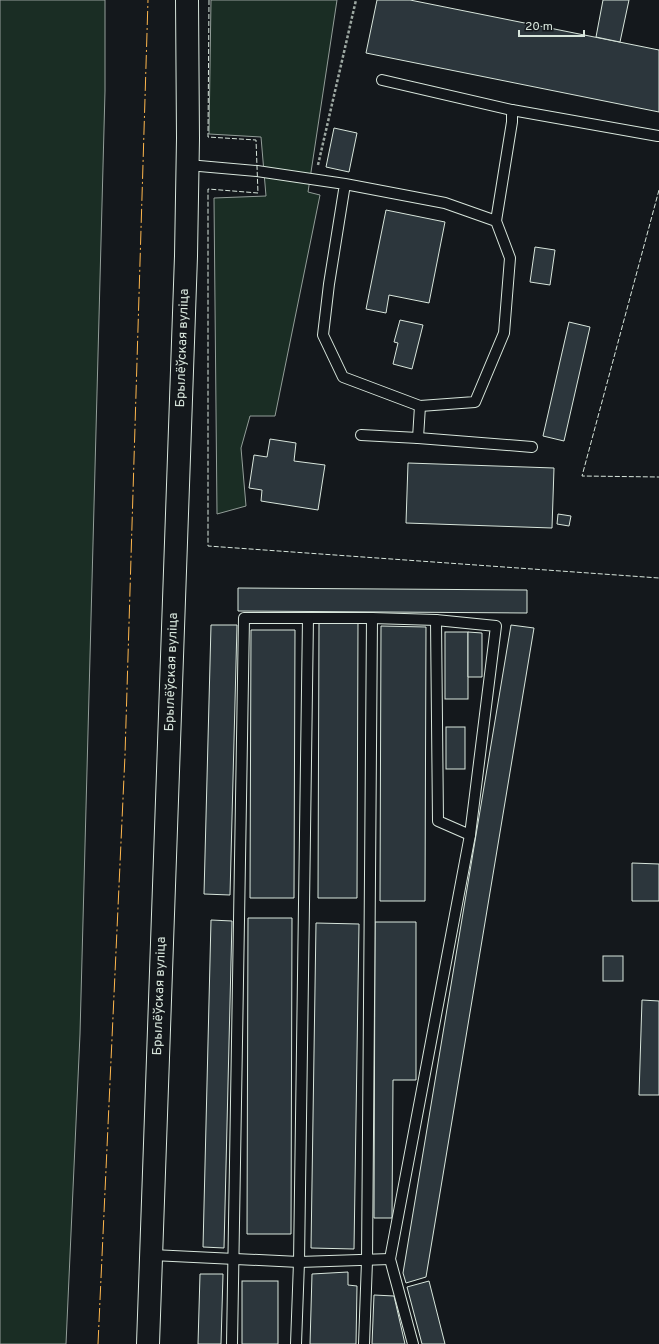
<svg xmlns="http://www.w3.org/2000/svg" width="659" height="1344" font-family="Overpass,sans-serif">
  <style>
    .green { fill: #1a2d24; stroke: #939e99 }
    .building { fill: #2c363c; stroke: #d8e6dc }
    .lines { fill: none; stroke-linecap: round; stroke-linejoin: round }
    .service-casing { stroke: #d8e6dc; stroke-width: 12 }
    .tertiary-casing { stroke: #d8e6dc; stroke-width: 24 }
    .path { stroke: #9da8a2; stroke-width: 2.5; stroke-dasharray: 3 2; stroke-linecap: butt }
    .service { stroke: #14181c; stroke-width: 10 }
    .tertiary { stroke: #14181c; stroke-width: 22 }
    .fence { stroke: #d8e6dc; stroke-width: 1; stroke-dasharray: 5 2; stroke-linecap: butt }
    .power { stroke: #ffb74d; stroke-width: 1; stroke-dasharray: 14 3 2 3; stroke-linecap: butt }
    .labels { text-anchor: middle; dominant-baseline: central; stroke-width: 3; stroke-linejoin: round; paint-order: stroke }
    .street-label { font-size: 13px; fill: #d8e6dc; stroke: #14181c }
  </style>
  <rect width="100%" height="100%" fill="#14181c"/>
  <g class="green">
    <polygon points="0,0 105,0 105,91 80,1034 66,1344 0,1344"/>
    <polygon points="211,0 337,0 308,192 320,195 275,416 250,416 241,448 246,506 217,514 214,198 266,196 261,137 209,134"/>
  </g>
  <g class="building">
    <polygon points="377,0 410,0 659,50 659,112 366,53"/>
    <polygon points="603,0 629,0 620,42 596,37"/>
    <polygon points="334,128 357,133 349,172 326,167"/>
    <polygon points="386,210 445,222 429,303 389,295 386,313 366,309"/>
    <polygon points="535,247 555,250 550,285 530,282"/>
    <polygon points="400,320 423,325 412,369 393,364 398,343 394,342"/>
    <polygon points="569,322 590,327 564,441 543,436"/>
    <polygon points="270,439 296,443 294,461 325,465 318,510 261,501 262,490 249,488 254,455 267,457"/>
    <polygon points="408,463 554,468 552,528 406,523"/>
    <polygon points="558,514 571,516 569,526 557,524"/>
    <polygon points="238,588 527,590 527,613 238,611"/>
    <polygon points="319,621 358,621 357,898 318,898"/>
    <polygon points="211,625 237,625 230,895 204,894"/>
    <polygon points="511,625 534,628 426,1277 406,1283 403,1273"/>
    <polygon points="381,626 426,627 425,901 380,901"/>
    <polygon points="251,630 295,630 294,898 250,898"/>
    <rect x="445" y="632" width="23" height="67"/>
    <polygon points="468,632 482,633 482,677 468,677"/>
    <rect x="446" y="727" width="19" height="42"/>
    <polygon points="632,863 659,864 659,901 632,901"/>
    <polygon points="248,918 292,918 291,1234 247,1234"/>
    <polygon points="211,920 232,921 224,1248 203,1247"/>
    <polygon points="375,922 416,922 416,1080 393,1080 392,1218 374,1218"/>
    <polygon points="316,923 359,924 354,1249 311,1248"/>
    <rect x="603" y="956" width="20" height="25"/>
    <polygon points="642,1000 659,1001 659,1095 639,1095"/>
    <polygon points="348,1272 348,1285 357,1286 356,1344 310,1344 312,1274"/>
    <polygon points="200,1274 223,1274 221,1344 198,1344"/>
    <rect x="242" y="1281" width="36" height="63"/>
    <polygon points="429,1281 445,1344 422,1344 407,1287"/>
    <polygon points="374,1295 394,1296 405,1344 372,1344"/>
  </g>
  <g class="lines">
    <defs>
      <g id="service">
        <polyline points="382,80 512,110 512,122 496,221"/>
        <polyline points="512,110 658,136"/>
        <polyline points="188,165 257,171 345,184 445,203 496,221 510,258 504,333 475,402 420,406 343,377 323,335 329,284 345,184"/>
        <polyline points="361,435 418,438 420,406"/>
        <polyline points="418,438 532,447"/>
        <polyline points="436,620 438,821 470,835"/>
        <polyline points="152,1255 299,1262 390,1259"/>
        <polyline points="232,1344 244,618 372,618 436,620 496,626 470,835 390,1259 413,1344"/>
        <polyline points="296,1344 299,1262 308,618"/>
        <polyline points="364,1344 367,1261 372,618"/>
      </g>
      <polyline id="tertiary" points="148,1344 186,256 188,138 187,0"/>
    </defs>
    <use href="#service" class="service-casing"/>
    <use href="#tertiary" class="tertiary-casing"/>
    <polyline class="path" points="318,165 356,0"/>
    <use href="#service" class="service"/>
    <use href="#tertiary" class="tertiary"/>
    <g class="fence">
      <polyline points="209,0 208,137 256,140 258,193 208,189 208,546 659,578"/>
      <polyline points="659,190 582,476 659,477"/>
    </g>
    <polyline class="power" points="98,1344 125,755 148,0"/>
  </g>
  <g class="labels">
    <g class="street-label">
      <text transform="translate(183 348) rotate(-88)">Брылёўская вуліца</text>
      <text transform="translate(172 672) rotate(-88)">Брылёўская вуліца</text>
      <text transform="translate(160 996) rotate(-88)">Брылёўская вуліца</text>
    </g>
  </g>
  <path d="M519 30v6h65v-6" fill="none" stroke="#d8e6dc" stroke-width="2"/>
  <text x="525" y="30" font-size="12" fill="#d8e6dc" stroke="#14181c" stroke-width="3" paint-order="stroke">20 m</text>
</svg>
